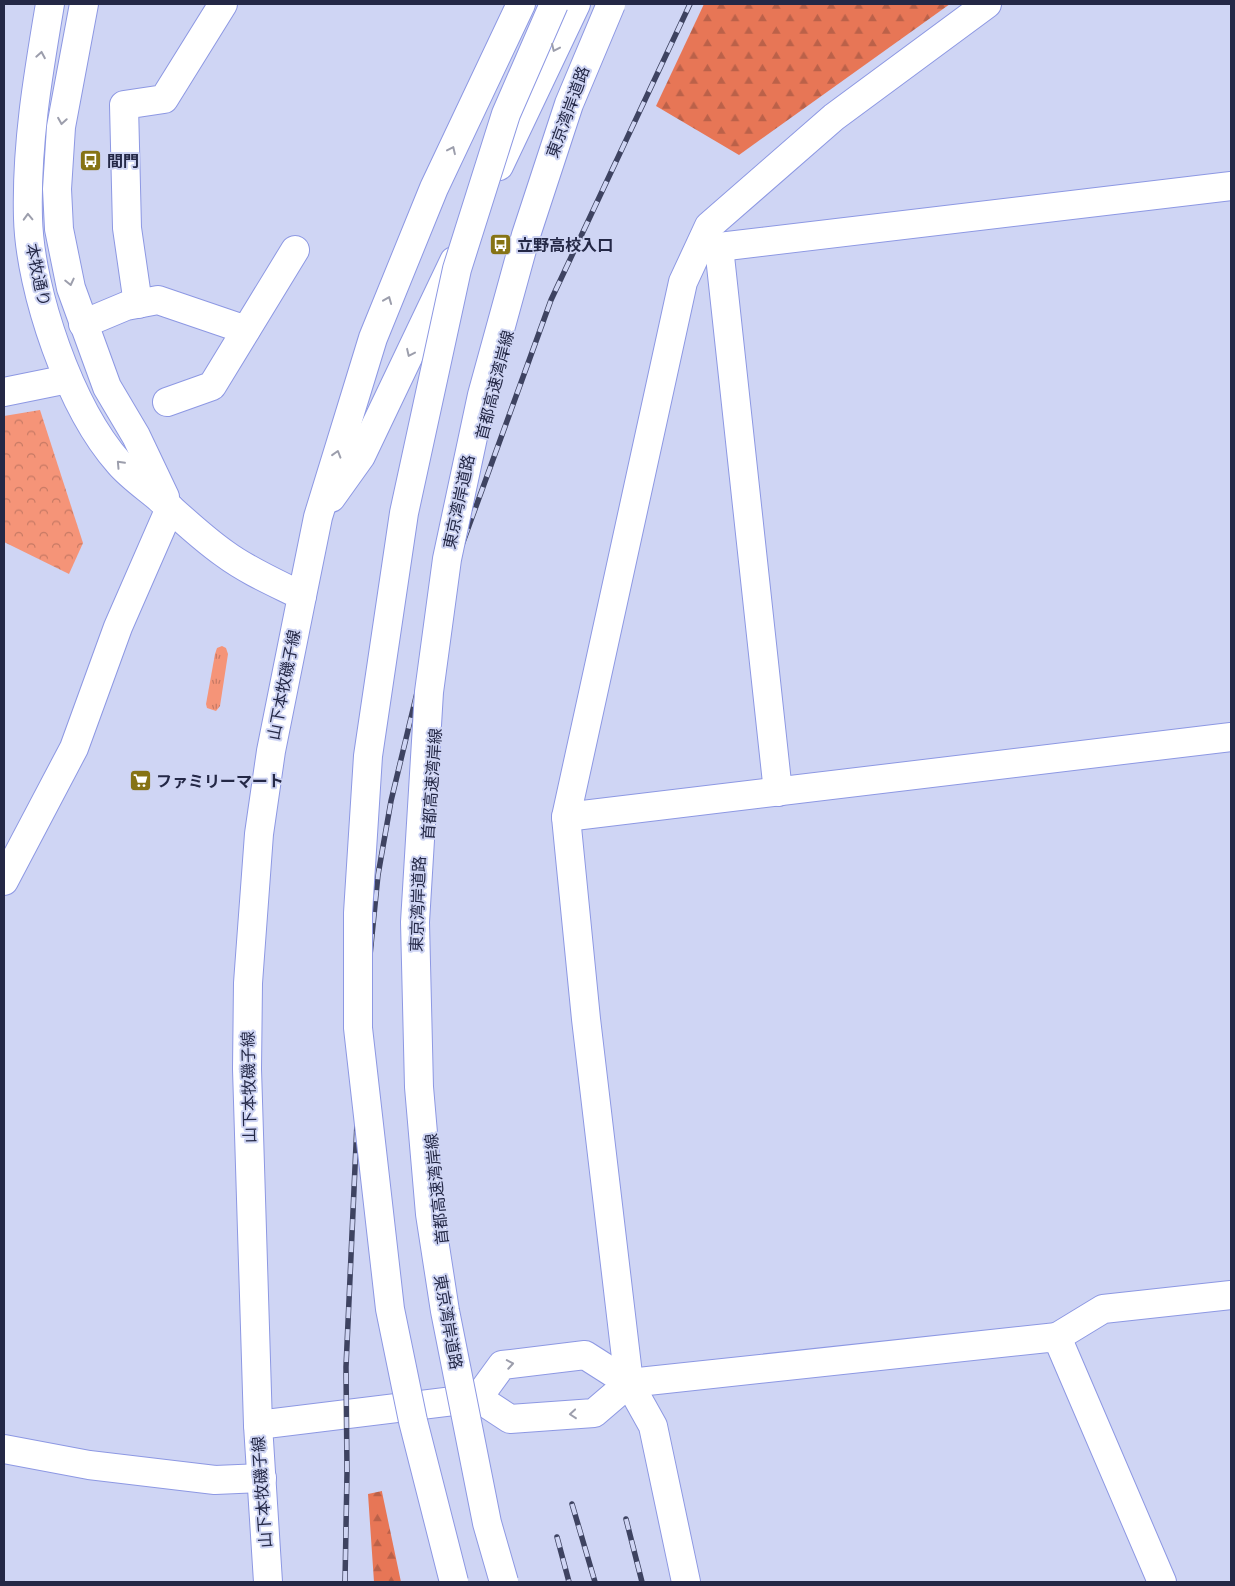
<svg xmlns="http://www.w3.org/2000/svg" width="1235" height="1586" font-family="Helvetica,'Noto Sans JP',sans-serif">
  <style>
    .grass { fill: url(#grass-tufts) }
    .forest { fill: url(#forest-firs) }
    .park { fill: url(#park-crowns) }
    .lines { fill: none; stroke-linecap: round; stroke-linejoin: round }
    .minor-casing { stroke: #8d98e3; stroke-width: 30 }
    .major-casing { stroke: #8d98e3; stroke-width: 30 }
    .highway-casing { stroke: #8d98e3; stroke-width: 30 }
    .minor { stroke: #fff; stroke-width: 28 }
    .major { stroke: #fff; stroke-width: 28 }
    .highway { stroke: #fff; stroke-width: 28 }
    .rail-casing { stroke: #3e4361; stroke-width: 5.5 }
    .rail { stroke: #cfd5f4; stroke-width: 4; stroke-dasharray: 11; stroke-linecap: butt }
    .highway-bridge-casing { stroke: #8d98e3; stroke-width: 30; stroke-linecap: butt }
    .highway-bridge { stroke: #fff; stroke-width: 28 }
    .oneway { stroke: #9c9eac }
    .labels { text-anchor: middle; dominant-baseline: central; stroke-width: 4; stroke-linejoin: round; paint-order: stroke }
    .street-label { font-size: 16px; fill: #242846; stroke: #cfd5f4 }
    .poi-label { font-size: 16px; font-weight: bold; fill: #242846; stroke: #cfd5f4; text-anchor: start }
  </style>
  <defs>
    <pattern id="grass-tufts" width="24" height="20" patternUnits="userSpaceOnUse" patternTransform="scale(1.25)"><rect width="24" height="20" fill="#f59478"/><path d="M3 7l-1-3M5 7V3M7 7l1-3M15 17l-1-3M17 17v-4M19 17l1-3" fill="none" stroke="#c67964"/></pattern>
    <pattern id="forest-firs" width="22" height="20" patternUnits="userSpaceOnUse" patternTransform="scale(1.25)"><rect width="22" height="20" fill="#e77656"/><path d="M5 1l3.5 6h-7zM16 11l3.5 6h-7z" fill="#bb6149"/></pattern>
    <pattern id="park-crowns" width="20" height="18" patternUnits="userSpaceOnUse" patternTransform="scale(1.25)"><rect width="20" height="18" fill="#f59478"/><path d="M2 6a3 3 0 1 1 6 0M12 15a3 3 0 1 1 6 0" fill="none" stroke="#c67964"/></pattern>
  </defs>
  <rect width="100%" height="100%" fill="#cfd5f4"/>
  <polygon class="grass" points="222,646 226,648 228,654 220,706 216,711 207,708 206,704 215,654 217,648"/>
  <g class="forest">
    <polygon points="704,4 950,4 739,155 656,106"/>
    <polygon points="382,1491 382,1492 401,1582 374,1582 368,1494"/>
  </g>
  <polygon class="park" points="40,410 83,543 69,574 4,542 4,416"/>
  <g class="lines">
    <defs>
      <g id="minor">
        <polyline points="719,247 778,792"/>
        <polyline points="702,249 1231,186"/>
        <polyline points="138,304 127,228 124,105 164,99 223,4"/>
        <polyline points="83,324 126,306 158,300 246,330"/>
        <polyline points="4,392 68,379"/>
        <polyline points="167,402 212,386 295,250"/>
        <polyline points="566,817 1231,737"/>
        <polyline points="4,881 74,748 118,627 170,508"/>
        <polyline points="1057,1337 1103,1309 1231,1295"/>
        <polyline points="478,1398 502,1365 585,1355 629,1383"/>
        <polyline points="258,1425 478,1398 510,1419 594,1413 629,1383 1057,1337 1162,1582"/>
        <polyline points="4,1449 89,1465 215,1480 262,1478"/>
        <polyline points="686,1582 653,1426 629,1383 586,1019 566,817 683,282 709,226 834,117 987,4"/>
      </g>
      <g id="major">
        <path d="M50,4C38,75 26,145 28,218C30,291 70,408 119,463C130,476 146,487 159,498C180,517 202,538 225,554C248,571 276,583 302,596L271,751L259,834L248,983L247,1069L258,1425L268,1582"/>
        <polyline points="84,4 61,127 57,189 59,229 71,288 107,387 136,436 165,497"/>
      </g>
      <g id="highway">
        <polyline points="499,166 576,4"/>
        <polyline points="331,498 361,456 454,261"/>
        <polyline points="302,596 318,517 373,338 434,188 521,4"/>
      </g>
    </defs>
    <use href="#minor" class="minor-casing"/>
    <use href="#major" class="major-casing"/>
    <use href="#highway" class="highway-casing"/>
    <use href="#minor" class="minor"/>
    <use href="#major" class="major"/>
    <use href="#highway" class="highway"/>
    <defs>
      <g id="rail">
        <polyline points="572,1504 595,1582"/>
        <polyline points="626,1519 642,1582"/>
        <polyline points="557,1537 569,1582"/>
        <polyline points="345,1582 347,1473 346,1367 360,1056 378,875 391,801 434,622 551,300 690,4"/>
      </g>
    </defs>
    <use href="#rail" class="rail-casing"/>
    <use href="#rail" class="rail"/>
    <defs>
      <g id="highway-bridge">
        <polyline points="454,1582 413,1421 390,1309 358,1028 358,913 368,756 404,513 457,269 506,114 554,4"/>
        <polyline points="504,1582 487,1523 445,1311 430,1214 419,1087 415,922 429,692 447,559 482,395 526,235 569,104 611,4"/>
      </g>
    </defs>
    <use href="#highway-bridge" class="highway-bridge-casing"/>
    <use href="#highway-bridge" class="highway-bridge"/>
  </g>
  <defs><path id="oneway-chevron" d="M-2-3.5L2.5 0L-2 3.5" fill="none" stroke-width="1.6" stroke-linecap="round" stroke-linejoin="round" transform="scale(1.25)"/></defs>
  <g class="oneway">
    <use href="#oneway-chevron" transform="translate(555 48) rotate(115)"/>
    <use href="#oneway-chevron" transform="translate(41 55) rotate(-80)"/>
    <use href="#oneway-chevron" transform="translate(62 121) rotate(99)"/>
    <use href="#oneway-chevron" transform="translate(452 150) rotate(-65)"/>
    <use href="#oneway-chevron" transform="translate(28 217) rotate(-92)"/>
    <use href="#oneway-chevron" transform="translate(70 282) rotate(77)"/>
    <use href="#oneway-chevron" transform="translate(388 300) rotate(-68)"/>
    <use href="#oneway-chevron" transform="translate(410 353) rotate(115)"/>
    <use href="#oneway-chevron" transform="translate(337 454) rotate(-73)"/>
    <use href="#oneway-chevron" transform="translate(120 464) rotate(-133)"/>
    <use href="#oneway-chevron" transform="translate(510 1364) rotate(-10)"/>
    <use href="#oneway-chevron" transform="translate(573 1414) rotate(175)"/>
  </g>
  <defs>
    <symbol id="bus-square" viewBox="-11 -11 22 22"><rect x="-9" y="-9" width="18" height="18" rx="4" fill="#867315" stroke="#cfd5f4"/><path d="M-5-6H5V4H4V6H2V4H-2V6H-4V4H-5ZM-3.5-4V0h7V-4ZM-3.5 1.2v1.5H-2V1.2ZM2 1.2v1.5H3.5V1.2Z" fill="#fff"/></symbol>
    <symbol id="supermarket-square" viewBox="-11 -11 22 22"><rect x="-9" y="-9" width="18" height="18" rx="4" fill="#867315" stroke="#cfd5f4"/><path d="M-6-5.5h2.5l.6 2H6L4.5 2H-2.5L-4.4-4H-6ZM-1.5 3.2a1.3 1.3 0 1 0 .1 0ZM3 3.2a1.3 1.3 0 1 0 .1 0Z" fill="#fff"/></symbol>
  </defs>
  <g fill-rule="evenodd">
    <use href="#bus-square" x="78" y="148" width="25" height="25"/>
    <use href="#bus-square" x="488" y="232" width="25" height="25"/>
    <use href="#supermarket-square" x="128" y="768" width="25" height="25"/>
  </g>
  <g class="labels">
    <g class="street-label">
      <text transform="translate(568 112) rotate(-70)">東京湾岸道路</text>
      <text transform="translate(38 275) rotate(78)">本牧通り</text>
      <text transform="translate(495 385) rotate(-76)">首都高速湾岸線</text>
      <text transform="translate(459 502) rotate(-78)">東京湾岸道路</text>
      <text transform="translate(284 685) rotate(-79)">山下本牧磯子線</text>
      <text transform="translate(432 784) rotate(-86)">首都高速湾岸線</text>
      <text transform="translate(418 904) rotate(-88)">東京湾岸道路</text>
      <text transform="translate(249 1087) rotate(-91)">山下本牧磯子線</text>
      <text transform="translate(437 1189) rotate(-96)">首都高速湾岸線</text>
      <text transform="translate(448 1322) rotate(80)">東京湾岸道路</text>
      <text transform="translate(262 1492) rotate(-94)">山下本牧磯子線</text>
    </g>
    <g class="poi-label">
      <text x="107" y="161">間門</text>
      <text x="517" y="245">立野高校入口</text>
      <text x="156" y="781">ファミリーマート</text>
    </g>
  </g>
  <rect width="1235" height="1586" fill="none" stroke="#242846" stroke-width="10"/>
</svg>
